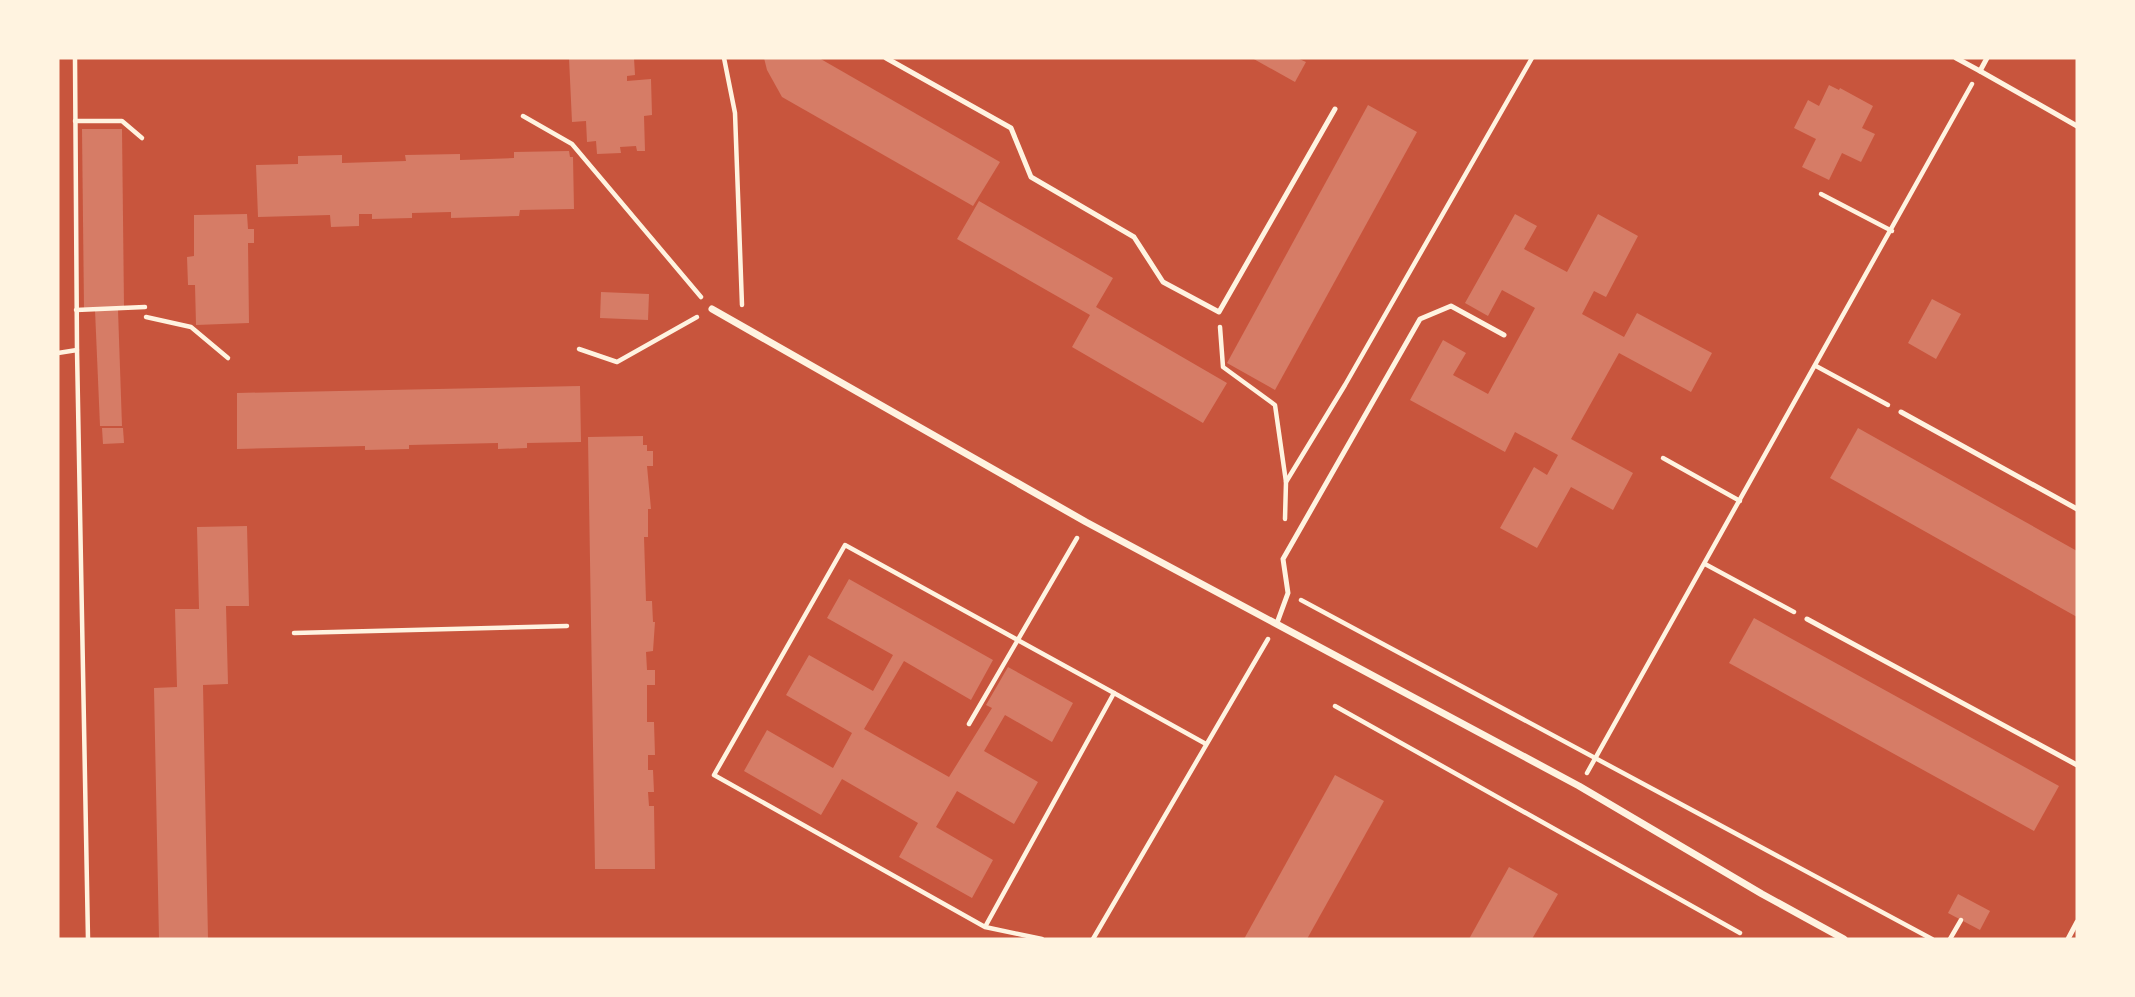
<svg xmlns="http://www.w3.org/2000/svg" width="2135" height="997" font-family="'Open Sans',sans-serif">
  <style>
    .building { fill: #d67c66 }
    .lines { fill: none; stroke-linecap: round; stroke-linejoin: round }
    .path { stroke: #fff3e0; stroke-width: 4.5 }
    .service { stroke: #fff3e0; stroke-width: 5 }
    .minor { stroke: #fff3e0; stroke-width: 7 }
  </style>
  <rect width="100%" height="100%" fill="#c8553d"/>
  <g class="building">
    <polygon points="569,58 634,58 635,75 627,76 627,81 651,79 652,115 644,116 645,151 637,151 636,146 620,147 621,153 597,154 596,141 587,142 586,121 572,122"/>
    <polygon points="764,58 819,58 1000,162 973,206 782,97 767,70"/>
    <polygon points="1252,58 1297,58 1306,62 1295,82"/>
    <polygon points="1829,85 1839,90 1840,88 1873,106 1862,128 1875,134 1861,162 1842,153 1829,180 1802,167 1816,139 1794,128 1808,100 1819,106"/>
    <polygon points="1368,105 1417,132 1275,390 1227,363"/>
    <polygon points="82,129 122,129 124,307 84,308"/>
    <polygon points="569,151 570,157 573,157 574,209 520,210 519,216 451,218 451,212 412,213 412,218 372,219 372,214 359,214 359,226 331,227 330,215 258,217 256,165 298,164 298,156 342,155 342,163 406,161 405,155 460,154 460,160 514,158 514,152"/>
    <polygon points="979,201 1113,278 1096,307 1227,383 1203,423 1072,347 1090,315 957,239"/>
    <polygon points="247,214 248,229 254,229 254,243 248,243 249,323 196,325 195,285 188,285 187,257 194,256 194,215"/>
    <polygon points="1515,214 1537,226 1524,249 1567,272 1598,214 1638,236 1606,297 1594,291 1582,314 1624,337 1637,313 1712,353 1691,392 1619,353 1571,439 1633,473 1613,510 1571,487 1537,548 1500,528 1534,467 1547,475 1558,455 1515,432 1505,452 1410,400 1443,340 1466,353 1453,375 1488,394 1535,308 1502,290 1488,316 1465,303"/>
    <polygon points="601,292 649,294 648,320 600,318"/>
    <polygon points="1932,299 1961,314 1936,359 1908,343"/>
    <polygon points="95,310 118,310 122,426 100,426"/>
    <polygon points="580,386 581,442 527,443 527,448 498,449 498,443 409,445 409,449 365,450 365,446 237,449 237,393"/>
    <polygon points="102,428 123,428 124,443 103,444"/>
    <polygon points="1858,428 2077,551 2077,617 1830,478"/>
    <polygon points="643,436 643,445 647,445 647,451 653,451 653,466 647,466 651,509 648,509 648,537 644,537 646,601 652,601 653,622 655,622 653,651 646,652 647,670 655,670 655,685 647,685 647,722 654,722 655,755 648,755 648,770 653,770 654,792 648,792 649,806 654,806 655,869 595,869 588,437"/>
    <polygon points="247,526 249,606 226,606 228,684 203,685 208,939 159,939 154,688 177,687 175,609 199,609 197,527"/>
    <polygon points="849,579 993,660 971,700 904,661 864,729 949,777 992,708 986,705 1008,667 1073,703 1052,742 1005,715 984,751 1038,782 1014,824 957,791 936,827 993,860 972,898 899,857 918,823 842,779 821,815 744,771 767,730 833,768 852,733 786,695 809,655 873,691 893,655 827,618"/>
    <polygon points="1754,618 2059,786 2034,831 1729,663"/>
    <polygon points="1335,775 1384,801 1307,939 1244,939"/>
    <polygon points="1509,867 1558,894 1532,939 1469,939"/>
    <polygon points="1958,894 1990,911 1980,930 1948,913"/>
  </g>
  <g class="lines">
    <g class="path">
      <polyline points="75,58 77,350"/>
      <polyline points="724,58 735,113 742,305"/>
      <polyline points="523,116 572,144 701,297"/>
      <polyline points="75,121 122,121 142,138"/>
      <polyline points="1821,194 1892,231"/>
      <polyline points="76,310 145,307"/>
      <polyline points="146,317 191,327 228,358"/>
      <polyline points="1220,327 1223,367 1275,405 1286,482"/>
      <polyline points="579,349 617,362 697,317"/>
      <polyline points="58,353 77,350 88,939"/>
      <polyline points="1816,366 1888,405"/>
      <polyline points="1663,458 1740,501"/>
      <polyline points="1285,519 1286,482 1345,385 1532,58"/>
      <polyline points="1705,564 1794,612"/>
      <polyline points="1301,600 1932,939"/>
      <polyline points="294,633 567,626"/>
      <polyline points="1114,693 1206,744"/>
      <polyline points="1335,706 1740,933"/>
      <polyline points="969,724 1077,538"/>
      <polyline points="1587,773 1972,84"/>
      <polyline points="985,927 1114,693 845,545 714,775 985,927 1042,939"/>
      <polyline points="1093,939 1268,639"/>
      <polyline points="1950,939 1961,920"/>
    </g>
    <g class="service">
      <polyline points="886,58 1011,128 1031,177 1134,237 1163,282 1219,312 1335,109"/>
      <polyline points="1956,58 1980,71 1987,58"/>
      <polyline points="1980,71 2077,126"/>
      <polyline points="1901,412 2077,509"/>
      <polyline points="1807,619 2077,765"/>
      <polyline points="1277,623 1288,593 1283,559 1420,319 1451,306 1504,335"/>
      <polyline points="2068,939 2077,922"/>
    </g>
    <polyline class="minor" points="712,309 1086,522 1579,786 1762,894 1844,939"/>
  </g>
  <rect width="2135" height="997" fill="none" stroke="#fff3e0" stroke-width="119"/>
</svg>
